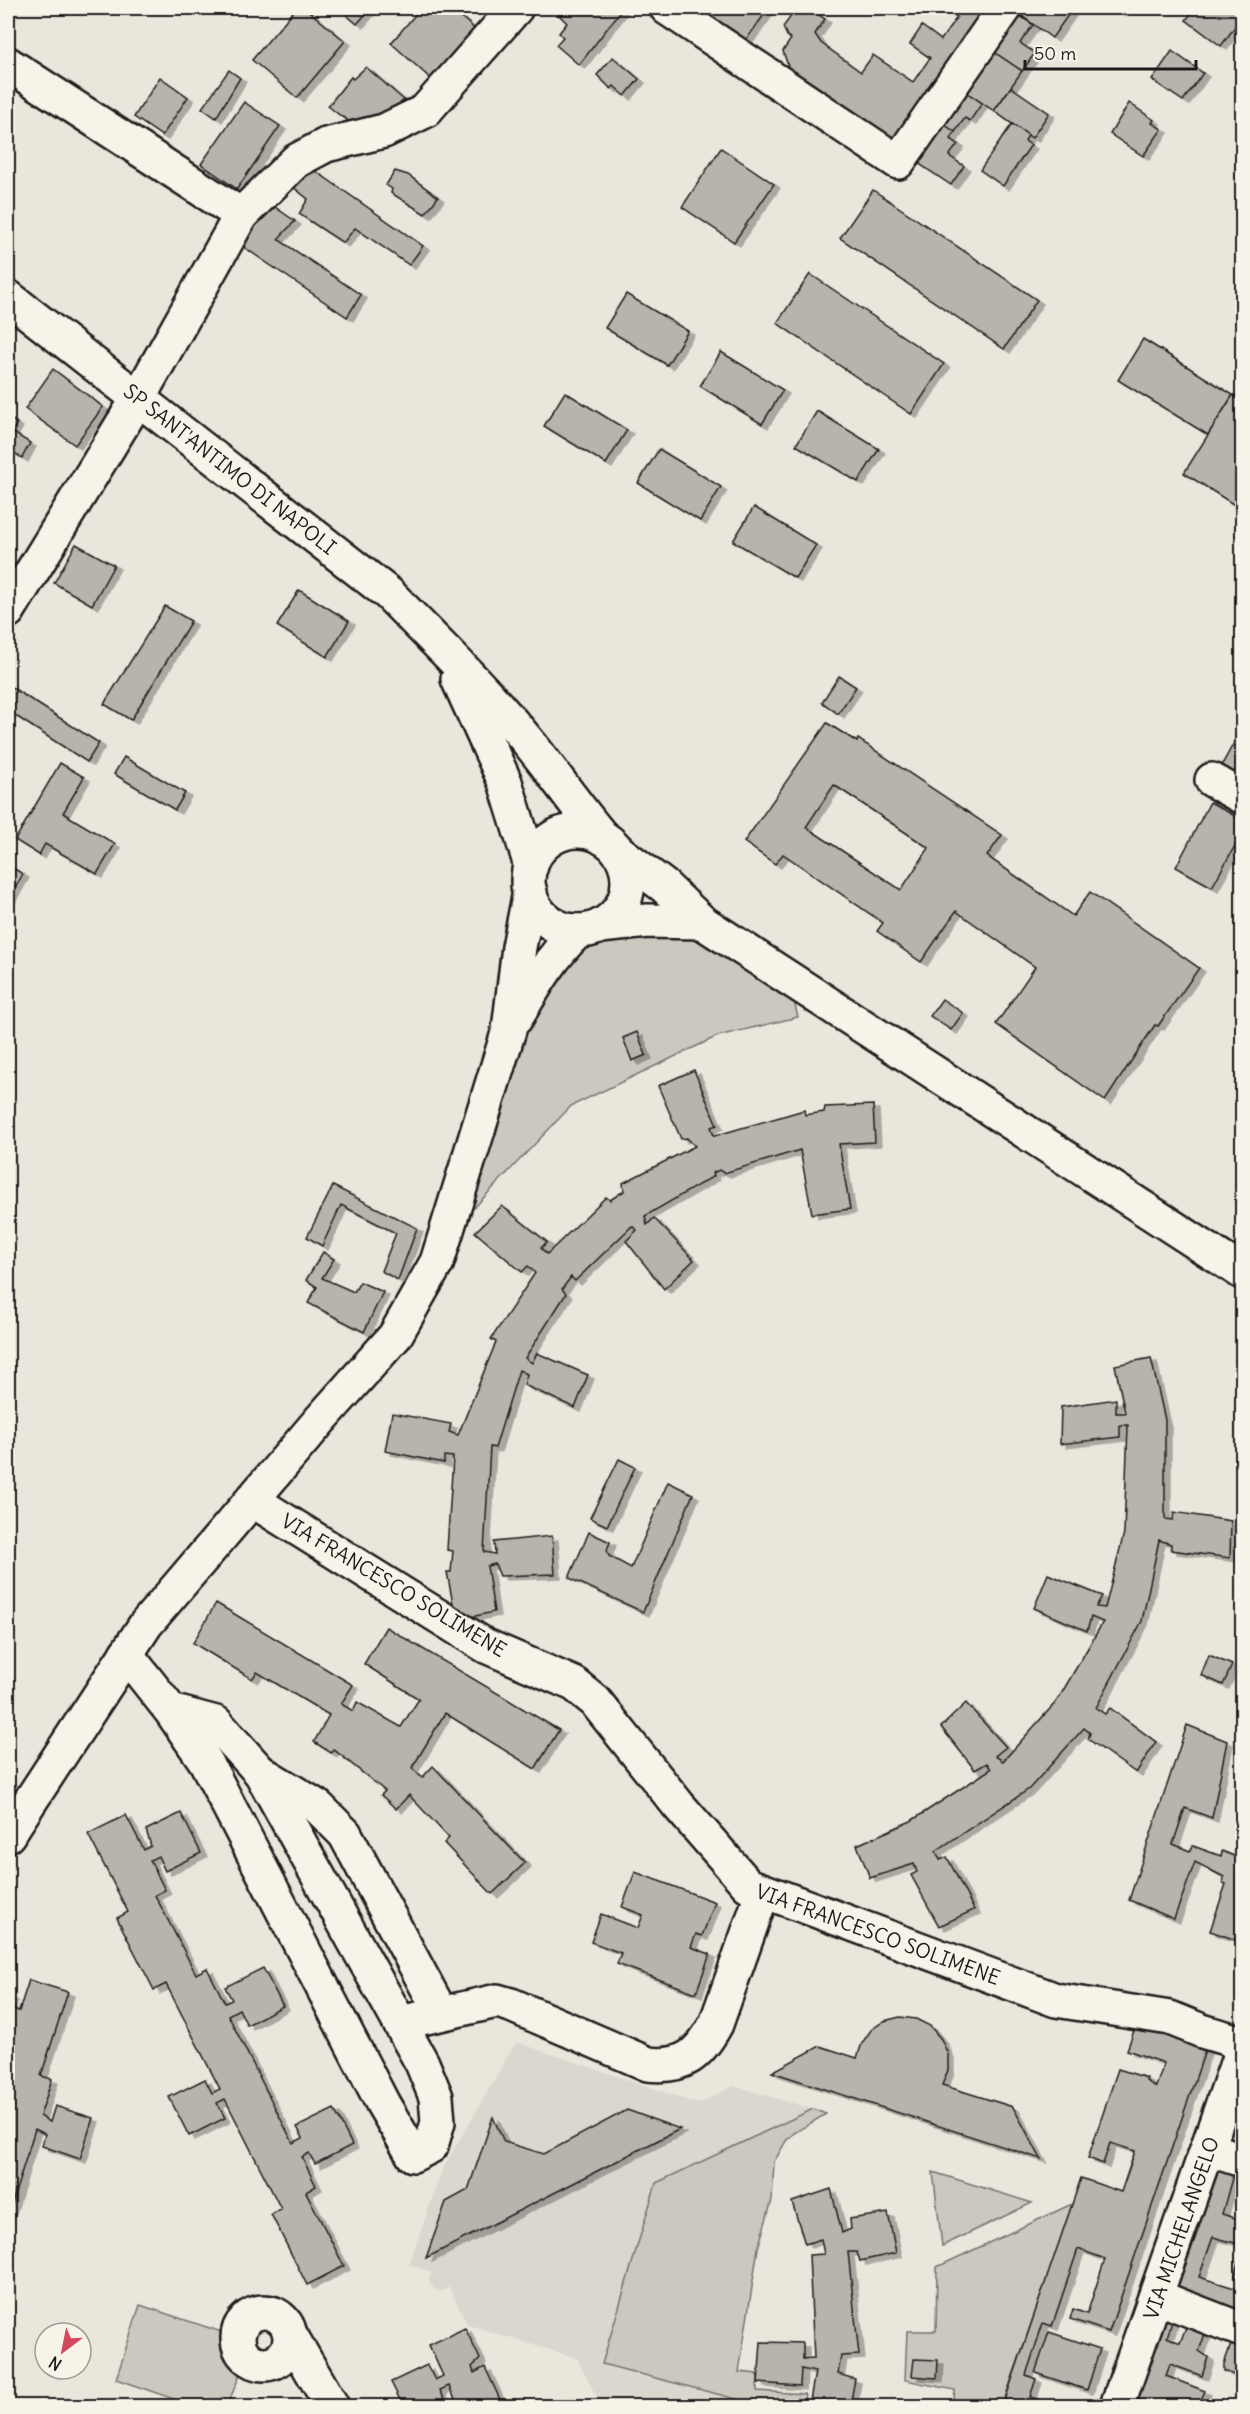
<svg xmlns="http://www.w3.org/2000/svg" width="1250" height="2414" font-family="Delius,sans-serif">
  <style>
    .built { fill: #dad7ce }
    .green { fill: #ccc8c0; stroke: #74726e; stroke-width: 1.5 }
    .building { fill: #b6b4ac; stroke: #1c1c1c; stroke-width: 1.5; fill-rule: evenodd; filter: url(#shadow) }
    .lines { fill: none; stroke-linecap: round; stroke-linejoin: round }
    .minor-casing { stroke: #1c1c1c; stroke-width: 38 }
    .minor { stroke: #f7f3e8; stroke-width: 33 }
    .labels { text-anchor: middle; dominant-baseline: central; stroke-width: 4.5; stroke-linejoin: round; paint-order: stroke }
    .street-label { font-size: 20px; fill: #1c1c1c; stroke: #f7f3e8 }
  </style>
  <defs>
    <filter id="shadow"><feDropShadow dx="6" dy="4" stdDeviation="0" flood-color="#0004"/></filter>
  </defs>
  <rect width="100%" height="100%" fill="#eae6dc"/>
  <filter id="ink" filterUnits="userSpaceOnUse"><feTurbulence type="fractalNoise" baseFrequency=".0167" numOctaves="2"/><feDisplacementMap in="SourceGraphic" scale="12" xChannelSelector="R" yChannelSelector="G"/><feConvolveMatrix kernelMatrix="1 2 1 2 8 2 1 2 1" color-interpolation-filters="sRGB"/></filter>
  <g filter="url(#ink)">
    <polygon class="built" points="516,2042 699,2104 734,2086 813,2109 656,2184 603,2364 763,2406 601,2406 577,2358 468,2325 449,2287 443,2291 434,2289 429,2281 431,2272 409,2264 442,2170"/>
    <g class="green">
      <polygon points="697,933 792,994 798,1017 718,1036 571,1106 470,1212 490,1131 517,1039 576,948 600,939"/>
      <polygon points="813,2109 826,2114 794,2133 786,2141 774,2162 772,2200 758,2248 739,2372 758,2374 757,2391 805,2394 803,2406 763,2406 602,2364 656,2183"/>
      <polygon points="933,2172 1032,2203 942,2246"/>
      <polygon points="1074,2203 1002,2406 953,2406 955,2390 905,2380 907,2331 936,2331 937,2267"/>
      <polygon points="140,2305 231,2335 244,2365 227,2406 194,2406 116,2379"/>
    </g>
    <g class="building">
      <polygon points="296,8 305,8 345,41 297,98 252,60"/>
      <polygon points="338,8 371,8 357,24"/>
      <polygon points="421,8 451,8 477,31 431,79 391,43"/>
      <polygon points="565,8 623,8 579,65 556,45 563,37 559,33 567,23 559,15"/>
      <polygon points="706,8 769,8 746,40 729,29 728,31 703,13"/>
      <polygon points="797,8 809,8 825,19 815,34 821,43 861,72 873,55 913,82 930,58 910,44 922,26 941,40 957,17 944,8 983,8 990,13 893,153 792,79 796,73 789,69 783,51 791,39 787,36 783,27"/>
      <polygon points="1011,8 1073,8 1052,38"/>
      <polygon points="1195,8 1240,8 1242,9 1242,17 1221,46 1186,20"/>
      <polygon points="1010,9 1033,25 1020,43 1035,53 1022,71 985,46"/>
      <polygon points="985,46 1022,71 994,111 957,86"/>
      <polygon points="1172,51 1203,73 1183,101 1152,80"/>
      <polygon points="613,57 639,79 625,96 614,86 611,89 597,75"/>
      <polygon points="366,67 404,100 389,117 350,123 345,118 342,117 328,106 351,77 353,79"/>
      <polygon points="229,70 240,78 216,118 202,108"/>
      <polygon points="160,77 188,97 162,136 134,117"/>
      <polygon points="957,86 982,103 970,121 965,118 955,132 935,118"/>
      <polygon points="1011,87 1049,113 1032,138 994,111"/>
      <polygon points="244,102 280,126 237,189 201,164"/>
      <polygon points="1129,103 1154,120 1152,123 1162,129 1143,156 1110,134"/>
      <polygon points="935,118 955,132 951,139 958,144 949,156 964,166 951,185 909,157"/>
      <polygon points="1012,124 1028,135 1025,141 1031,145 1003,186 980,170"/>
      <polygon points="721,148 774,184 734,242 682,207"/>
      <polygon points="314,170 423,246 409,265 355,228 343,243 299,214 308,199 293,187"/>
      <polygon points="395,171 408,175 438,197 425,214 391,193 392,189 386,185"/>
      <polygon points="873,190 1037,300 1004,349 840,238"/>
      <polygon points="269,203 295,221 278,239 361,295 347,317 242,246 243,237"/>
      <polygon points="810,274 944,364 911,414 777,323"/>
      <polygon points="626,294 688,331 667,365 605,328"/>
      <polygon points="1143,339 1233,395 1208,435 1118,380"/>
      <polygon points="721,352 783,390 762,424 700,386"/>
      <polygon points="53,369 103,407 75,445 25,409"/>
      <polygon points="565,392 627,430 606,464 544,426"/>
      <polygon points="1233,395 1242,401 1242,495 1236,506 1184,473"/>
      <polygon points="817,411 879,449 858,482 796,445"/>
      <polygon points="8,417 17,423 12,432 30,443 22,458 8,449"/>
      <polygon points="659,449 721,487 700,521 638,483"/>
      <polygon points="754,507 816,545 795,578 733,541"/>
      <polygon points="76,544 114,565 92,605 54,583"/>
      <polygon points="299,590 349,621 327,657 277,626"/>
      <polygon points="165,606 191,621 131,720 104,704"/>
      <polygon points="839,676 856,687 838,714 822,702"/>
      <polygon points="8,685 99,743 87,762 8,711"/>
      <path d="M827,723L857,742L858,739L1002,835L987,856L1073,916L1090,892L1199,968L1158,1026L1155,1025L1105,1101L996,1024L1035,967L956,911L921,962L877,931L883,923L783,854L775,864L744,842ZM834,785L929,848L901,890L806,827Z"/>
      <polygon points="1242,728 1242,786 1218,772"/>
      <polygon points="124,757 185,793 175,810 114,774"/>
      <polygon points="60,763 84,777 63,813 115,844 97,874 45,844 39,855 15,840"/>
      <polygon points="1210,802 1242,820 1242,833 1212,887 1176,867"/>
      <polygon points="8,865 23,874 10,897 8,895"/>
      <polygon points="942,999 963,1013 951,1030 930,1016"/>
      <polygon points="637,1032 646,1055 632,1061 623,1038"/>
      <polygon points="694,1070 717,1125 711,1127 714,1136 804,1110 805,1115 824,1112 825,1107 873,1105 875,1142 839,1144 850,1209 812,1214 800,1150 724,1173 719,1170 713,1173 714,1176 645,1216 647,1225 654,1218 694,1260 664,1289 626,1241 637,1230 632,1226 575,1281 571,1277 562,1289 566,1294 525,1358 532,1363 537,1353 588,1375 575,1408 524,1385 527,1374 519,1370 495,1448 490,1447 484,1552 495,1554 494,1542 552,1536 555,1574 500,1576 495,1564 487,1566 494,1612 456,1620 447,1572 451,1572 453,1551 447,1550 453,1457 444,1456 444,1463 385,1451 392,1413 451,1424 449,1432 458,1435 496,1342 491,1339 535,1273 528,1266 522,1272 475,1232 502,1206 547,1242 541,1248 547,1254 606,1197 610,1200 624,1191 623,1183 695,1146 687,1138 681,1139 658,1086"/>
      <polygon points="333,1186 417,1228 398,1280 381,1271 396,1233 341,1205 322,1246 307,1237"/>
      <polygon points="323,1252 334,1259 322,1278 354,1292 360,1282 383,1292 364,1332 308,1303 317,1287 306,1280"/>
      <polygon points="1151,1358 1165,1420 1165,1519 1173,1520 1174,1512 1231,1521 1230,1558 1171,1550 1171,1544 1159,1540 1142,1621 1096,1708 1105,1714 1110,1708 1156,1742 1136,1773 1088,1739 1090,1733 1084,1728 1029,1789 936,1851 940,1860 947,1857 974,1910 939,1926 911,1875 917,1872 914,1864 870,1878 857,1845 911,1821 991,1769 987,1763 975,1770 941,1727 966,1703 1006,1747 995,1756 1003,1761 1057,1701 1103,1622 1091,1617 1087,1631 1034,1608 1048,1574 1102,1596 1096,1607 1105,1608 1124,1533 1128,1425 1120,1425 1120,1437 1060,1444 1061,1407 1116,1399 1116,1413 1125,1413 1115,1365"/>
      <polygon points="619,1459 635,1467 607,1526 590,1518"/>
      <polygon points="668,1482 693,1494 643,1612 569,1578 589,1532 610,1542 607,1550 609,1556 631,1568"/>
      <polygon points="216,1603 353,1685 341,1704 353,1711 357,1702 401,1727 419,1699 364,1664 386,1627 559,1730 535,1769 445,1713 412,1768 422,1778 433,1766 525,1863 492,1894 444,1843 449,1838 409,1795 396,1809 381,1795 385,1791 333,1749 331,1753 314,1742 329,1715 257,1672 252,1679 193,1643"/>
      <polygon points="1209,1655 1232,1665 1223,1685 1201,1675"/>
      <polygon points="1187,1725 1227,1741 1212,1818 1185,1808 1173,1844 1190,1851 1193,1846 1221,1856 1222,1851 1242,1859 1242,1942 1210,1931 1226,1884 1223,1883 1224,1877 1195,1862 1174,1919 1129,1900"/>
      <polygon points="181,1813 201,1853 165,1871 158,1856 150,1860 165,1890 155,1895 196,1974 207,1968 225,2003 232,2000 225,1987 263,1968 283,2006 247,2025 239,2009 228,2015 293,2143 303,2138 297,2127 334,2109 352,2145 315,2164 309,2153 302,2157 316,2186 306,2192 344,2266 307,2285 271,2214 281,2209 225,2099 217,2103 225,2118 189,2136 169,2097 205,2079 212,2093 220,2089 166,1984 154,1990 117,1918 128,1912 88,1834 126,1815 144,1850 151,1846 146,1830"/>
      <polygon points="635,1872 715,1902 702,1936 696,1934 691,1947 710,1954 696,1993 617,1964 621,1953 591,1942 601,1914 638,1928 643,1915 622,1907"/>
      <polygon points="29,1980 68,1992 41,2076 52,2079 40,2116 50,2122 55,2106 93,2118 80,2159 42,2146 45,2134 35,2129 8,2216 8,2081 13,2063 8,2061 8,2050 14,2029 8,2027 8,1995 12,1997 9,2008 19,2011"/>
      <polygon points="1140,2014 1208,2042 1109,2332 1070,2319 1073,2309 1087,2314 1105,2259 1078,2249 1052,2326 1043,2323 1026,2375 1036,2379 1030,2397 1058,2406 1003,2406 1081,2178 1121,2192 1135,2151 1110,2143 1103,2164 1088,2158 1118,2069 1147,2078 1146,2081 1156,2087 1164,2063 1127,2050"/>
      <polygon points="900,2017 916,2019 930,2026 941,2039 948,2054 948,2070 942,2085 1013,2107 1041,2159 772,2072 820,2046 857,2058 862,2043 871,2030 884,2021"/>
      <polygon points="1242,2077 1242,2150 1214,2139"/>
      <polygon points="627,2110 680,2129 426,2258 446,2202 468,2190 493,2117 504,2142 544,2154"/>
      <polygon points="1211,2163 1234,2171 1222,2214 1242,2220 1242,2245 1213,2237 1199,2277 1241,2290 1242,2283 1242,2321 1162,2291"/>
      <polygon points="831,2189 842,2233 851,2229 850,2219 888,2213 896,2253 860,2261 857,2252 848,2252 859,2355 841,2356 838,2374 855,2379 850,2406 809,2406 815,2372 801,2369 800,2386 758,2383 761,2342 803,2343 803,2359 814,2358 809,2255 824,2254 821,2239 805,2244 792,2202"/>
      <polygon points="1242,2249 1242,2281 1235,2277"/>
      <polygon points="1155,2308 1174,2316 1167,2337 1180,2343 1186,2327 1205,2334 1199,2351 1208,2357 1202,2376 1170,2364 1166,2376 1205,2391 1198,2406 1139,2406 1135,2399"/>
      <polygon points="465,2328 480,2359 472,2367 474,2373 485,2367 503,2406 514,2401 517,2406 458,2406 449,2386 440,2390 447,2404 442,2406 403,2406 391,2382 427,2365 435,2380 443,2376 429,2345"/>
      <polygon points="1049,2332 1100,2349 1087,2390 1035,2373"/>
      <polygon points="1235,2333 1242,2336 1242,2378 1224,2371 1224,2364"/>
      <polygon points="914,2359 938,2360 937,2378 912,2376"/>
      <polygon points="571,2398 575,2406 552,2406"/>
    </g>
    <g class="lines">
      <defs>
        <g id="minor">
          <polyline points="667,8 898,162 1005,8"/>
          <polyline points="8,64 241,215"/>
          <path d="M8,297L389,594C437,643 487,691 530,744C555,775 577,807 603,838"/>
          <polyline points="8,611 139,397 241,215 296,161 326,145 384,131 425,111 516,8"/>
          <polyline points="458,679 505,782 531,866"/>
          <polyline points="1212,780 1242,797"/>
          <circle cx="578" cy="881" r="50"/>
          <polyline points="619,852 664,886 702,922 1242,1272"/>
          <polyline points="600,926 648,921 702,922"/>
          <path d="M516,1018C534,987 551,957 578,931"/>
          <polyline points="252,1500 486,1646 574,1684 595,1701 679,1806 748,1885 1056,2000 1170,2018 1202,2031 1242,2043"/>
          <polyline points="126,1654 171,1711 206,1762 383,2104 413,2155 431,2146 438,2122 436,2097 422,2063 261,1773 216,1723 171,1711"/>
          <polyline points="262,1773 318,1807 345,1834 441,2013"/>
          <polyline points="8,1835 146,1624 321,1419 395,1336 437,1262 509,1030 519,947 530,892"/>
          <path d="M400,2023L497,2001L511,2005L648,2064C684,2068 699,2055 716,2024L763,1891"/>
          <polyline points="1208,2149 1242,2160"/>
          <polyline points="1157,2297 1242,2330"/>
          <circle cx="264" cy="2338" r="26"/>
          <polyline points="291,2336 332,2406"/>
          <polyline points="1117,2406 1242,2049"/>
        </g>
      </defs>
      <use href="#minor" class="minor-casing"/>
      <use href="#minor" class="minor"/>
    </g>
  </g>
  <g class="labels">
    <g class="street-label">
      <text transform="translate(230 469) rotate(38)">SP SANT'ANTIMO DI NAPOLI</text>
      <text transform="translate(394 1585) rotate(31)">VIA FRANCESCO SOLIMENE</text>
      <text transform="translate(878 1934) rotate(20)">VIA FRANCESCO SOLIMENE</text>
      <text transform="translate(1181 2228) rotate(-71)">VIA MICHELANGELO</text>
    </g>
  </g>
  <rect width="1250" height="2414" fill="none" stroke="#f7f3e8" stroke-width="30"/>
  <rect x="15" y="15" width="1220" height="2384" fill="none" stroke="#1c1c1c" stroke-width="2" filter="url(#ink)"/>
  <g transform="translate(63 2351) rotate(212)"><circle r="28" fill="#f7f3e8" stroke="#9f9d96" stroke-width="1.5"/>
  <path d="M0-4.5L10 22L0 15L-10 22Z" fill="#d1495b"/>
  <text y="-9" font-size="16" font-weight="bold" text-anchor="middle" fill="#1c1c1c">N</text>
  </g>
  <path d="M1025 60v9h171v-9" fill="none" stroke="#1c1c1c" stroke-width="3"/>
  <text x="1034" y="60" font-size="18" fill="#1c1c1c" stroke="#f7f3e8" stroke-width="4.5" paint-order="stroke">50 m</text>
</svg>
